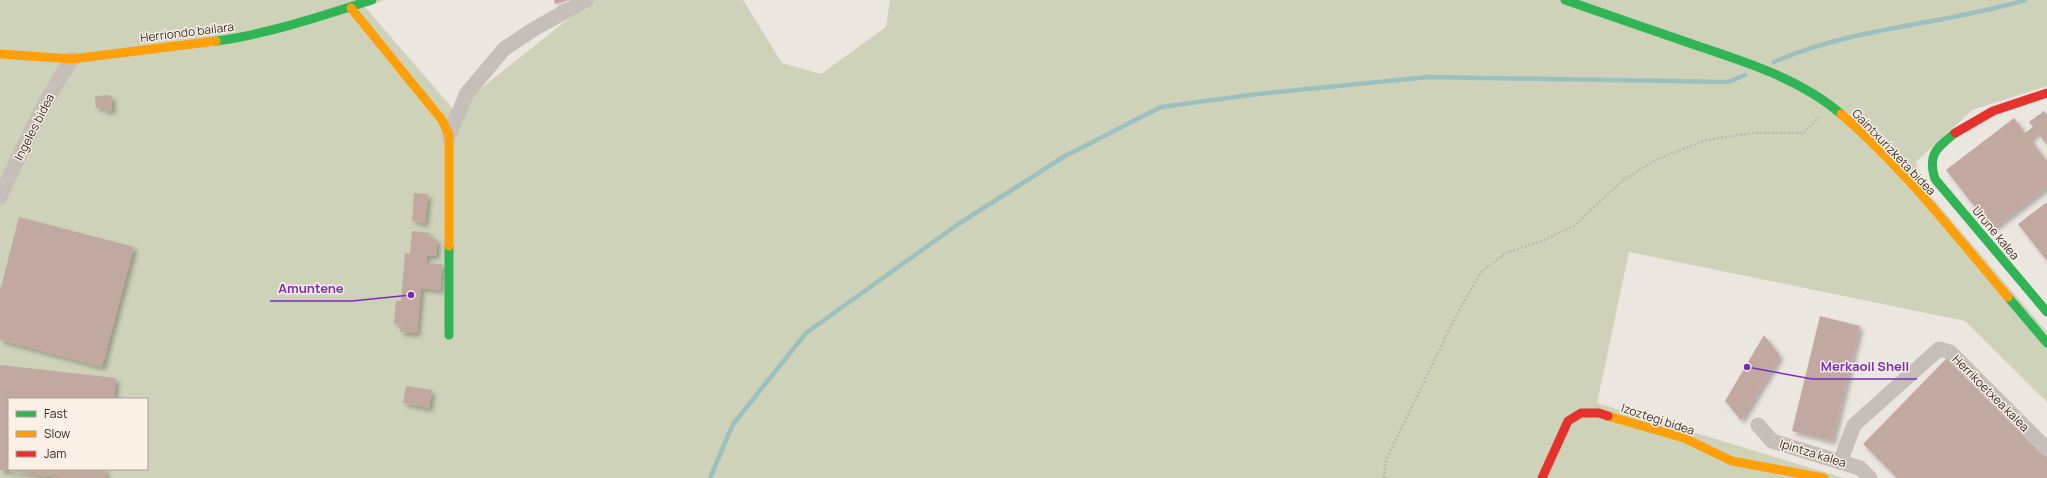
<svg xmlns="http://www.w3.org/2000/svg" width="2047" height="478" font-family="Manrope,sans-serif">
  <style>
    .green { fill: #ced2b9; fill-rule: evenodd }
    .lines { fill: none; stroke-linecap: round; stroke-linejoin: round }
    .stream { stroke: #9bc0be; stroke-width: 4.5 }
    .building { fill: #c1a8a1; filter: url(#shadow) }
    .path { stroke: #bfb7b1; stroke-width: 2.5; stroke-dasharray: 2 2; stroke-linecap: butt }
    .street { stroke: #c6beb8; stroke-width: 15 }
    .fast { stroke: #30b455; stroke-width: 9 }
    .slow { stroke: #ff9f0a; stroke-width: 9 }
    .jam { stroke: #e5322d; stroke-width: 9 }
    .labels { text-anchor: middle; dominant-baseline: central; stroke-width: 3; stroke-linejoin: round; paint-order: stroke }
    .street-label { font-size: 12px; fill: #362b27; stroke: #faf0e6 }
    .leader { fill: none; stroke: #7b2cbf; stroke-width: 1.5 }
    .callout-dot { fill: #7b2cbf; stroke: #faf0e6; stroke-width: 1.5 }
    .callout-label { font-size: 13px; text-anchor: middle; font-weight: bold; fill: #7b2cbf; stroke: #faf0e6; stroke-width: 3; stroke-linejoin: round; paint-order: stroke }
  </style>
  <defs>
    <filter id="shadow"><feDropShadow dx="3.5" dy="3.5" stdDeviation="2" flood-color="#0004"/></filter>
  </defs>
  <rect width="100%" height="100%" fill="#ece6e0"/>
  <path class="green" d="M0,0H385L365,7L454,110L592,0H743L782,63L821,74L886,27L890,0H2047V86L1972,110L1916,162L1923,187L2047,332V402L1965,321L1629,252L1597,403L1844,478H0ZM9,399H147V469H9Z"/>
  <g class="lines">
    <g class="stream">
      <path d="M1774,62C1853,27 1943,25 2025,0"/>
      <polyline points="710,478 733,424 806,333 957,225 1065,156 1161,107 1258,94 1428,77 1728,82 1745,75"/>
    </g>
  </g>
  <g class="building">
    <polygon points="554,0 569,0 555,4"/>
    <polygon points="109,95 110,97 112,96 112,110 104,111 103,107 96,108 95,96"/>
    <polygon points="2044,111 2047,114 2047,145 2037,132 2030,139 2047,161 2047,187 1992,229 1946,170 2014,118 2025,133 2033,127 2029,122"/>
    <polygon points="414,193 428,194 425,223 412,221"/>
    <polygon points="2047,202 2047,261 2018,224"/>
    <polygon points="19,217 134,247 102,367 0,340 0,291"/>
    <polygon points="412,231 430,233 429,238 437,239 436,256 427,255 426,263 442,264 440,290 421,288 417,333 400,332 401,325 394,324 396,301 401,301 405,253 410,254"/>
    <polygon points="1820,316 1860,326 1832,441 1792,431"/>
    <polygon points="1764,335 1780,356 1741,420 1725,401"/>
    <polygon points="1947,358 2047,456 2047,478 1897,478 1863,444"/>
    <polygon points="0,365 116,378 114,399 9,399 9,469 106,469 105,478 68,478 0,470"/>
    <polygon points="406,386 432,390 429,408 403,403"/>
  </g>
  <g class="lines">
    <polyline class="path" points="1384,478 1386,460 1456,316 1481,272 1504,254 1544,240 1574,226 1623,180 1658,159 1706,140 1752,133 1804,133 1819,117"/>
    <g class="street">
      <polyline points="449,135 467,93 504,49 534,29 586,0"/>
      <path d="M0,197C22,150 43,102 72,59"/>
      <polyline points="1758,425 1772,441 1860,468 1870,478"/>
      <polyline points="1840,462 1854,425 1939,349 1950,352 2047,449"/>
    </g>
    <g class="fast">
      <path d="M1565,0C1608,15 1652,30 1695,45C1745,62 1801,79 1841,114"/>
      <path d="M216,41C269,34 321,16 372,0"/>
      <path d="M1955,133C1937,148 1927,154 1935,179L2047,312"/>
      <polyline points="449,246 449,335"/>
      <polyline points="2008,297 2047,343"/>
    </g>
    <g class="slow">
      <polyline points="351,8 442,120 449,135 449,246"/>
      <polyline points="0,54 72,59 216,41"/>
      <path d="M1841,114C1904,168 1955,235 2008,297"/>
      <polyline points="1608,416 1684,438 1732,461 1824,478"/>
    </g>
    <g class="jam">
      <polyline points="1955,133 1993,111 2047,93"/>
      <polyline points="1542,478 1568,421 1581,413 1599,413 1608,416"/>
    </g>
  </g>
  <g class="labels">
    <g class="street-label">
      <text transform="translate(187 32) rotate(-7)">Herriondo bailara</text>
      <text transform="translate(34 127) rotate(-63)">Ingeles bidea</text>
      <text transform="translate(1894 152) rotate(46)">Gaintxurizketa bidea</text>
      <text transform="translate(1996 233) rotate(50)">Urune kalea</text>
      <text transform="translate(1991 393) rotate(45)">Herrikoetxea kalea</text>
      <text transform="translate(1658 419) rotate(18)">Izoztegi bidea</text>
      <text transform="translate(1813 453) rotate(17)">Ipintza kalea</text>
    </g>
  </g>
  <path class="leader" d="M411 295L352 301H270M1747 367L1812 379H1917"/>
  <g class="callout-dot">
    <circle cx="411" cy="295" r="4"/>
    <circle cx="1747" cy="367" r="4"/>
  </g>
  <g class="callout-label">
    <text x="311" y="293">Amuntene</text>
    <text x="1865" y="371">Merkaoil Shell</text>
  </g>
  <rect x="8" y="398" width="140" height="72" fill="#faf0e6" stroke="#aca19a"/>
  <rect x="16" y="411" width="20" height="6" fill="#30b455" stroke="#aca19a"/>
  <text x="44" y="418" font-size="12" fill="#362b27">Fast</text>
  <rect x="16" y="431" width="20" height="6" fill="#ff9f0a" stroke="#aca19a"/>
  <text x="44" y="438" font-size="12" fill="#362b27">Slow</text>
  <rect x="16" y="451" width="20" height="6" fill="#e5322d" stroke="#aca19a"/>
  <text x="44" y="458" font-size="12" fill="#362b27">Jam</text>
</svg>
